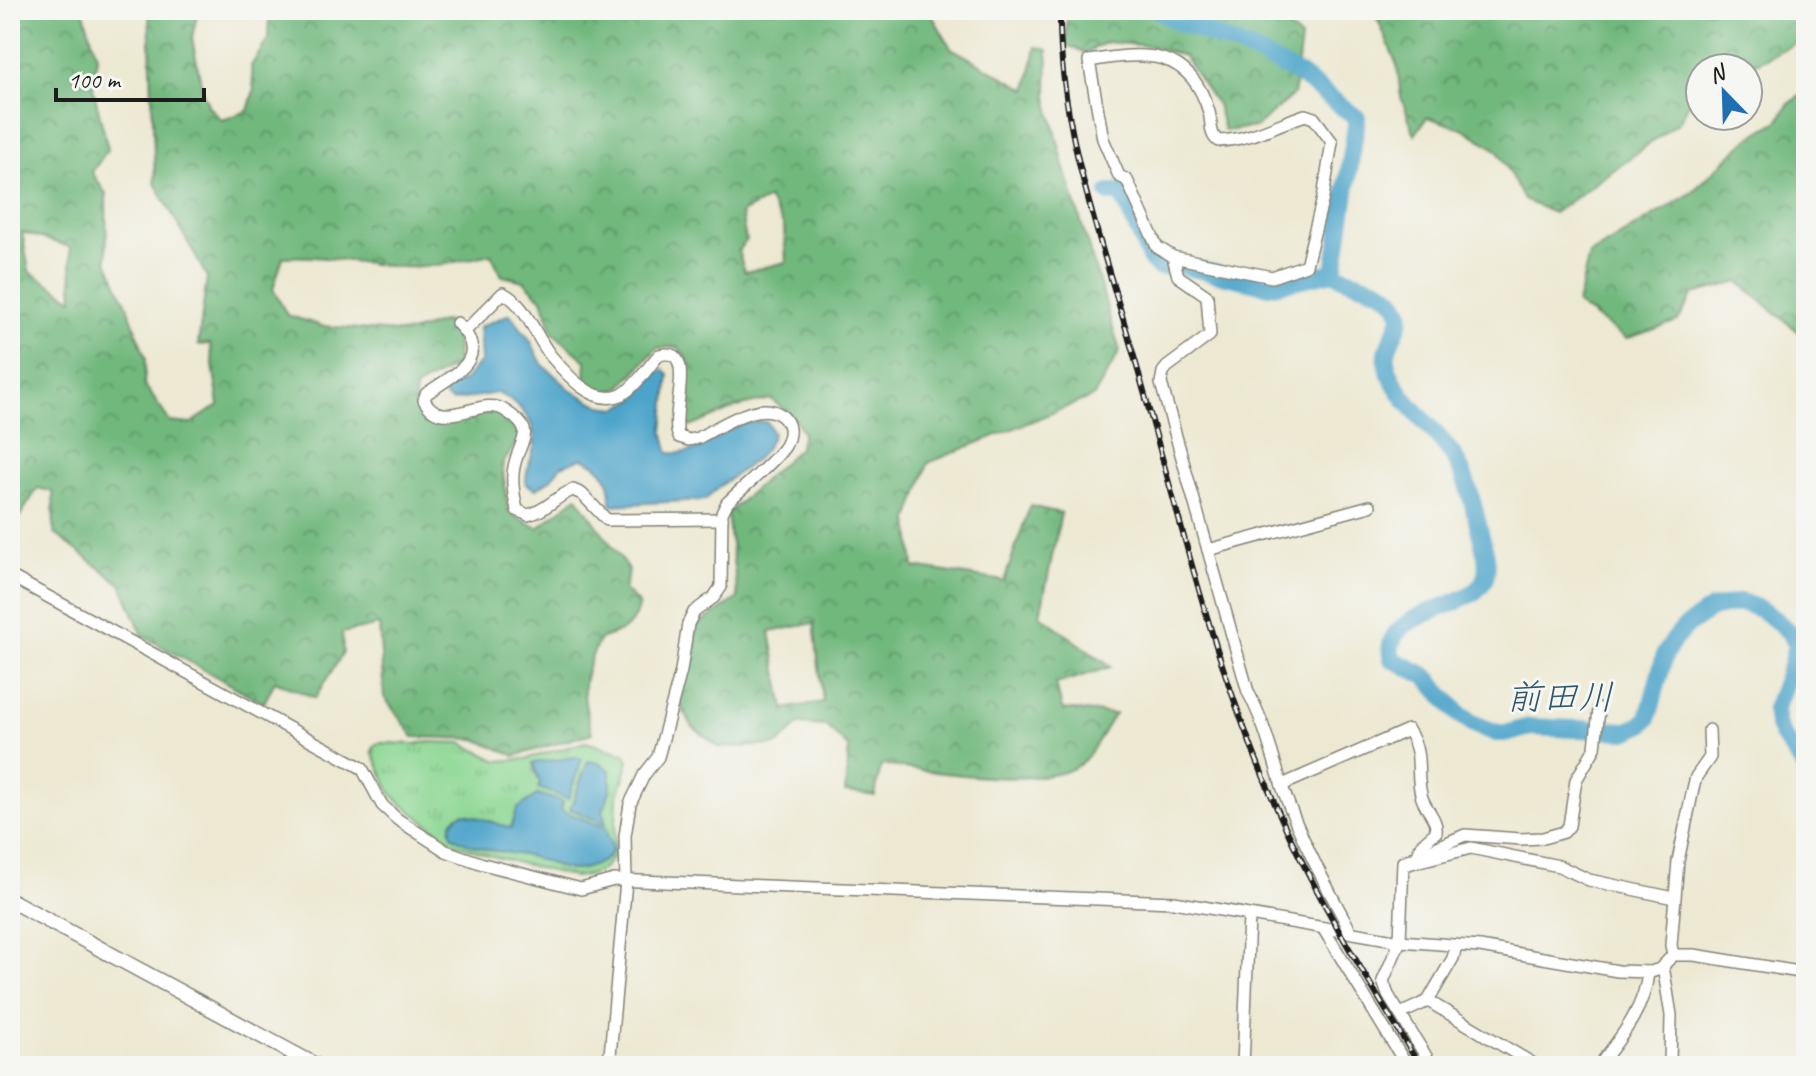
<svg xmlns="http://www.w3.org/2000/svg" width="1816" height="1076" font-family="Caveat,'Klee One',sans-serif">
  <style>
    .grass { fill: url(#grass-tufts); stroke: #547a58; stroke-width: 2 }
    .forest { fill: url(#forest-crowns); stroke: #466a4c; stroke-width: 2; fill-rule: evenodd }
    .water { fill: #4ea4ca; stroke: #356073; stroke-width: 2 }
    .lines { fill: none; stroke-linecap: round; stroke-linejoin: round }
    .river { stroke: #4ea4ca; stroke-width: 18 }
    .minor-casing { stroke: #848276; stroke-width: 14 }
    .tertiary-casing { stroke: #848276; stroke-width: 17 }
    .minor { stroke: #fff; stroke-width: 11 }
    .tertiary { stroke: #fff; stroke-width: 14 }
    .rail-casing { stroke: #1c1c1c; stroke-width: 6 }
    .rail { stroke: #f6f6f2; stroke-width: 3; stroke-dasharray: 9; stroke-linecap: butt }
    .labels { text-anchor: middle; dominant-baseline: central; stroke-width: 6; stroke-linejoin: round; paint-order: stroke }
    .water-label { font-size: 36px; font-style: italic; fill: #32596a; stroke: #f6f6f2 }
  </style>
  <defs>
    <pattern id="grass-tufts" width="24" height="20" patternUnits="userSpaceOnUse" patternTransform="scale(2)"><rect width="24" height="20" fill="#8cd793"/><path d="M3 7l-1-3M5 7V3M7 7l1-3M15 17l-1-3M17 17v-4M19 17l1-3" fill="none" stroke="#78b87e"/></pattern>
    <pattern id="forest-crowns" width="20" height="18" patternUnits="userSpaceOnUse" patternTransform="scale(2)"><rect width="20" height="18" fill="#71b87d"/><path d="M2 6a3 3 0 1 1 6 0M12 15a3 3 0 1 1 6 0" fill="none" stroke="#5c9566"/></pattern>
  </defs>
  <rect width="100%" height="100%" fill="#f6f6f2"/>
  <filter id="ink" filterUnits="userSpaceOnUse"><feTurbulence type="fractalNoise" baseFrequency=".0125" numOctaves="2"/><feDisplacementMap in="SourceGraphic" scale="16" xChannelSelector="R" yChannelSelector="G"/><feConvolveMatrix kernelMatrix="1 2 1 2 8 2 1 2 1" color-interpolation-filters="sRGB"/></filter>
  <filter id="wash" filterUnits="userSpaceOnUse"><feTurbulence type="fractalNoise" baseFrequency=".006" numOctaves="4" result="noise"/><feDisplacementMap in="SourceGraphic" scale="32" xChannelSelector="R" yChannelSelector="G"/><feGaussianBlur stdDeviation="1.8" result="paint"/><feColorMatrix in="noise" values="0 0 0 0 0 0 0 0 0 0 0 0 0 0 0 0 0 1.4 0 .05"/><feComposite in="paint" operator="in"/></filter>
  <g filter="url(#wash)">
    <rect width="100%" height="100%" fill="#ece8d1"/>
    <polygon class="grass" points="426,742 462,743 498,761 525,759 586,742 625,754 629,760 617,799 614,856 602,870 590,875 574,877 488,855 453,843 398,801 391,793 372,751 376,744 380,743 416,744"/>
    <g class="forest">
      <path d="M10,10H83L97,56L93,88L108,149L92,172L106,194L107,261L128,307L146,359L144,384L170,422L190,424L219,405L210,344L198,345L207,277L155,183L149,10H198L192,38L203,93L209,107L222,120L248,111L254,90L251,66L268,39L269,15L272,10H929L951,48L1027,90L1036,47L1048,50L1047,97L1063,162L1120,351L1094,396L928,463L909,520L914,567L1004,581L1030,506L1061,513L1040,615L1111,667L1056,684L1062,709L1115,714C1106,726 1091,757 1079,765C1042,791 926,770 881,765L875,796L845,792L849,748L826,726L799,724L778,745L720,748L693,727L679,703L696,626L738,598L727,514L799,448L803,433L796,420L771,399L737,407L690,427L682,416L688,361L678,347L657,348L619,389L601,392L585,381L586,361L553,333L542,299L524,281L502,276L491,254C461,261 431,269 400,267C360,264 323,254 283,257L273,289L287,315L322,326L408,333L446,321L457,342V365L415,388V406L438,421L497,412L521,435L502,465L509,513L538,528L577,497L629,570L624,590L639,604C633,629 623,631 600,639C580,678 580,692 592,733L515,756L476,739L414,737L384,697L379,625L342,633L343,653L315,698L275,681L264,703L143,636L121,584L54,533L53,492L38,488L16,522L10,506V368H16L22,352L10,339V306L14,290L10,288ZM768,199L784,226L786,262L745,272L738,251L746,241L741,213ZM22,232L70,247L73,299L29,271ZM814,623L823,702L784,709L770,632Z"/>
      <polygon points="1067,10 1266,10 1301,38 1294,94 1256,127 1224,131 1218,107 1184,56 1150,46 1106,42 1086,53 1067,45"/>
      <polygon points="1374,10 1806,10 1806,38 1746,68 1700,68 1700,95 1688,105 1679,122 1554,213 1524,200 1498,151 1464,129 1427,117 1415,135 1401,97 1397,65"/>
      <polygon points="1806,91 1806,338 1739,282 1693,294 1678,321 1626,339 1577,304 1589,255 1691,193 1749,138 1778,121 1788,105"/>
    </g>
    <g class="water">
      <path d="M510,314L530,340L542,364L572,391L601,406L618,408L634,400L658,372L664,370L669,375L663,431L669,453C709,457 726,417 767,422L773,433C764,465 725,475 706,500L611,505C612,480 605,467 582,458L561,466L550,480L536,489L526,484C525,469 532,460 534,447C537,421 519,402 497,393L452,401L445,397V391L467,378L481,361L479,327Z"/>
      <polygon points="575,757 582,759 568,799 538,788 540,784 533,763"/>
      <polygon points="588,761 599,763 610,770 611,787 603,812 606,824 570,809"/>
      <path d="M538,794L563,802L561,810L606,828C606,836 614,844 611,852C608,863 583,870 573,870C558,870 546,860 531,857C506,851 473,851 452,835C448,824 454,817 464,813L511,828L517,809Z"/>
    </g>
    <g class="lines">
      <g class="river">
        <path d="M1158,10L1175,20L1252,51L1300,75L1357,118L1334,272C1353,286 1386,284 1398,306C1410,326 1376,343 1390,374C1404,407 1439,430 1457,462C1472,489 1477,525 1486,555C1487,566 1488,576 1481,585C1464,610 1378,613 1392,659L1426,676L1459,714L1474,724L1497,733H1508L1530,727L1628,731L1641,725L1648,718L1665,654L1674,640L1684,628L1711,609L1741,602L1760,609L1777,621L1790,633L1796,645L1791,666L1775,709L1777,724L1783,737L1806,768"/>
        <polyline points="1109,193 1121,192 1150,258 1158,267 1179,265 1269,286 1334,272"/>
      </g>
    </g>
  </g>
  <g filter="url(#ink)">
    <g class="lines">
      <defs>
        <g id="minor">
          <path d="M1173,257L1272,277L1306,265L1323,198L1332,142L1314,118L1305,115C1275,125 1251,140 1218,141C1209,134 1212,122 1209,112C1190,47 1143,52 1089,61L1103,139L1119,176L1127,180L1157,247L1173,257L1178,276L1207,296L1210,335L1167,367L1163,372L1161,383L1248,692C1265,723 1273,759 1284,792C1301,840 1327,887 1351,932"/>
          <path d="M457,323C494,359 452,375 426,394L424,400C443,434 481,395 504,410C539,432 520,437 514,467C511,480 514,497 517,510L528,515C546,511 556,496 573,490L582,494L607,520L722,519"/>
          <path d="M465,331L503,293C526,304 535,336 551,356C566,374 594,407 621,395C635,388 648,367 659,355C700,344 668,418 679,437L689,440L698,438C720,427 768,392 787,422C791,429 789,439 785,446C773,464 743,487 727,503L722,513L721,587L714,597L694,612L688,624L681,671L658,757L644,775L630,804L625,836L626,881L609,1066"/>
          <polyline points="1208,550 1370,506"/>
          <polyline points="10,576 362,768 382,805 397,819 446,851 483,864 581,889 614,880 1174,902 1400,941 1480,947 1618,971 1651,972 1660,969 1673,955 1694,955 1806,973"/>
          <path d="M1282,785L1408,730C1425,757 1414,773 1422,798C1426,810 1438,820 1436,832L1422,844L1416,856"/>
          <polyline points="1408,864 1471,848 1559,866 1589,880 1674,898"/>
          <polyline points="1323,928 1407,1066"/>
          <polyline points="1673,955 1671,945 1678,861 1693,789 1696,777 1710,757 1709,730"/>
          <polyline points="1663,966 1671,1015 1670,1066"/>
          <polyline points="1428,1001 1537,1066"/>
          <polyline points="1400,1014 1428,1001 1453,958 1456,946"/>
          <polyline points="1243,1066 1249,917"/>
          <polyline points="1432,1066 1388,995 1383,981 1400,941 1403,862 1465,835 1521,839 1543,838 1564,832 1569,826 1576,780 1595,748 1599,709"/>
          <path d="M1599,1066C1620,1038 1645,1009 1648,972"/>
        </g>
        <polyline id="tertiary" points="10,900 317,1066"/>
      </defs>
      <use href="#minor" class="minor-casing"/>
      <use href="#tertiary" class="tertiary-casing"/>
      <use href="#minor" class="minor"/>
      <use href="#tertiary" class="tertiary"/>
      <defs>
        <path id="rail" d="M1060,10C1058,125 1100,237 1131,346C1174,494 1208,648 1269,790C1310,888 1365,976 1420,1066"/>
      </defs>
      <use href="#rail" class="rail-casing"/>
      <use href="#rail" class="rail"/>
    </g>
  </g>
  <g class="labels">
    <g class="water-label">
      <text x="1560" y="697">前田川</text>
    </g>
  </g>
  <rect width="1816" height="1076" fill="none" stroke="#f6f6f2" stroke-width="40"/>
  <g transform="translate(1724 92) rotate(337)"><circle r="38" fill="#f6f6f2" stroke="#9f9f9c" stroke-width="2"/>
  <path d="M0-6L14 30L0 20L-14 30Z" fill="#1f6fb2"/>
  <text y="-12" font-size="22" font-weight="bold" text-anchor="middle" fill="#1c1c1c">N</text>
  </g>
  <path d="M56 88v12h148v-12" fill="none" stroke="#1c1c1c" stroke-width="4"/>
  <text x="68" y="88" font-size="24" fill="#1c1c1c" stroke="#f6f6f2" stroke-width="6" paint-order="stroke">100 m</text>
</svg>
